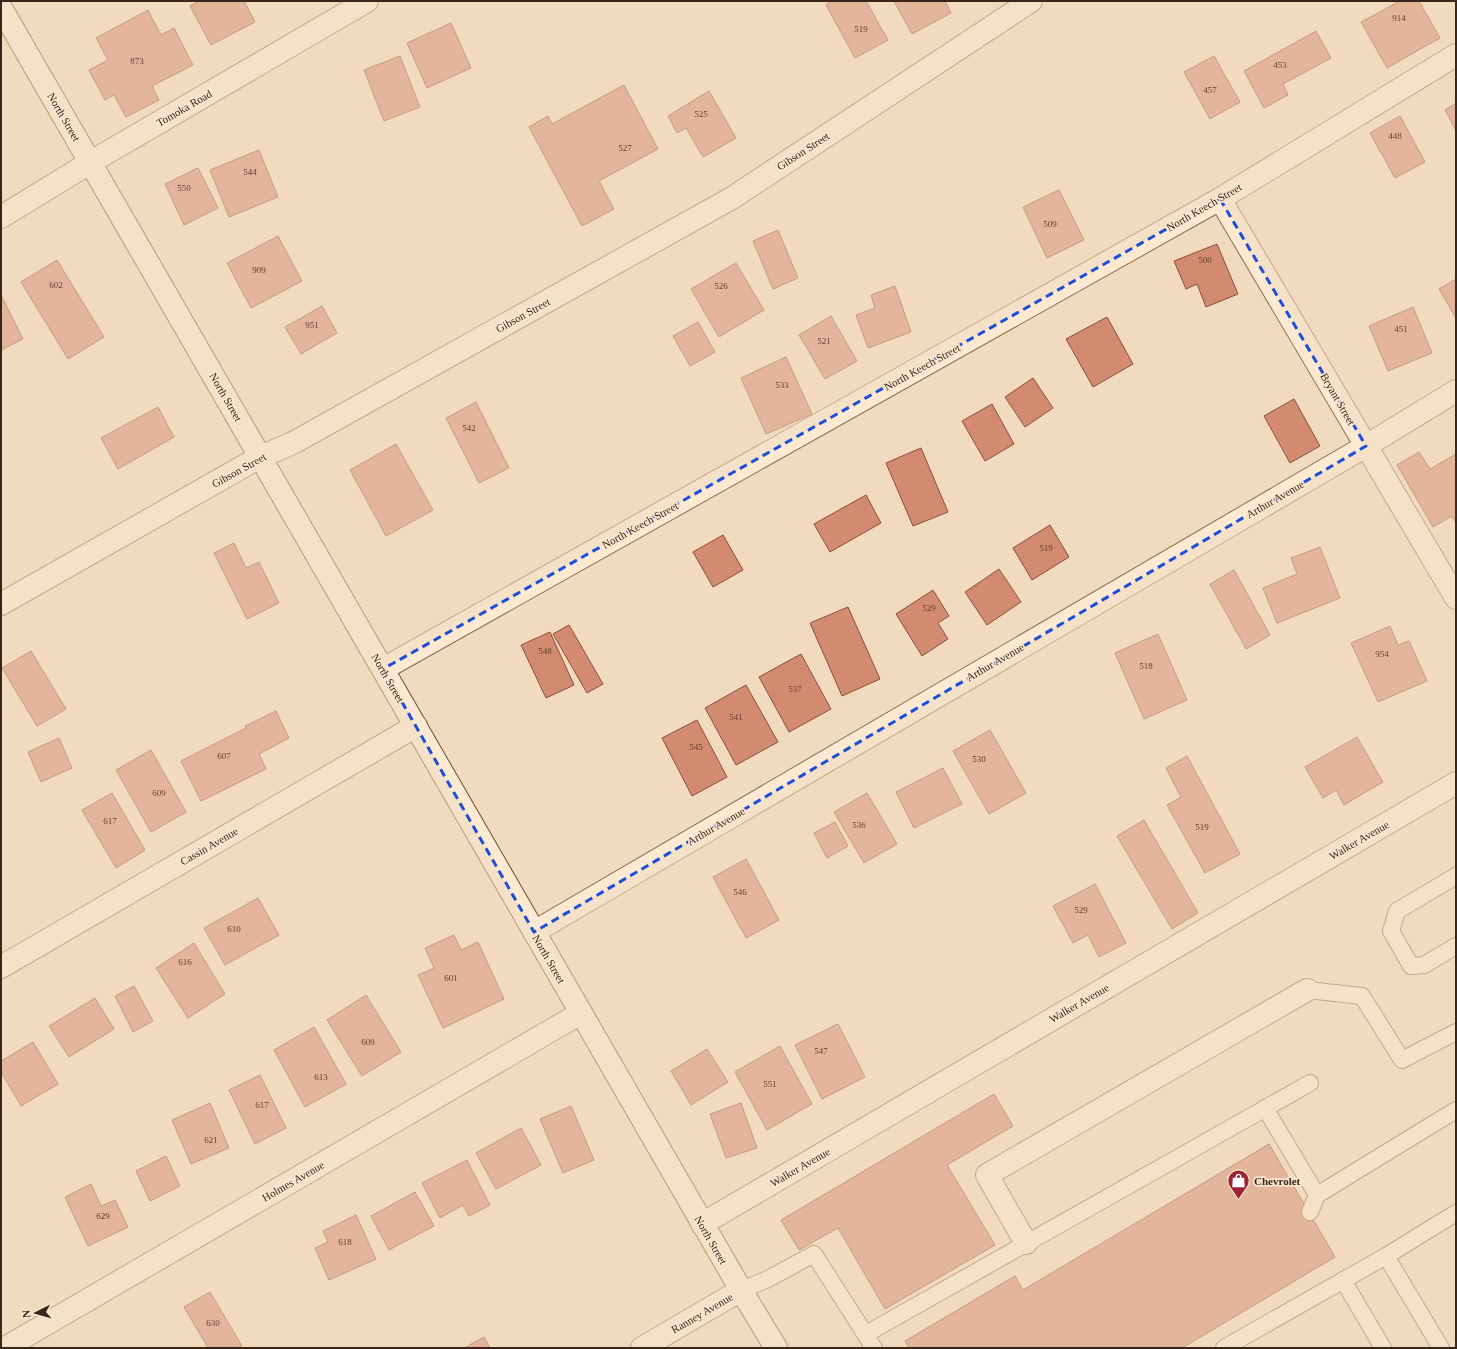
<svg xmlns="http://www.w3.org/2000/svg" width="1457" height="1349" font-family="'Times New Roman',serif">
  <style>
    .building { fill: #d28b71; stroke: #8c4e39 }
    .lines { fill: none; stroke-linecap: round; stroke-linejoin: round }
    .lane-casing { stroke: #8b6a55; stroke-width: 18 }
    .street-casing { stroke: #8b6a55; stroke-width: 24 }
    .secondary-casing { stroke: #6c4b39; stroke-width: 24 }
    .lane { stroke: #fbe9d2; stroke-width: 16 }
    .street { stroke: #fbe9d2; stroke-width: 22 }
    .secondary { stroke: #fbe9d2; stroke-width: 22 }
    .marked { fill: none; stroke: #1d4ed8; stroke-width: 3; stroke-dasharray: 8 5; stroke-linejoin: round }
    .labels { text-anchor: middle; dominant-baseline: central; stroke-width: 3.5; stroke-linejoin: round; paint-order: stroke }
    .number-label { font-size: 9px; fill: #5f3e30 }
    .street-label { font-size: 11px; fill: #39251b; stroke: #f8e6ce }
    .poi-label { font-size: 11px; font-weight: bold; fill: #39251b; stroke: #f8e6ce; text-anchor: start }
  </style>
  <rect width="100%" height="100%" fill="#f1dabe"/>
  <g class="building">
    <polygon points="199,1 244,1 255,22 211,45 190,6"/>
    <polygon points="832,1 866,1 888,40 855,58 826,5"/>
    <polygon points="894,1 945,1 951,13 912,34"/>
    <polygon points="1400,1 1419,1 1440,38 1387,68 1361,22"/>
    <polygon points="148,10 161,35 174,28 193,65 152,86 159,100 126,117 114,95 105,100 89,70 108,60 96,38"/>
    <polygon points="451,23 471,68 427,88 407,43"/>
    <polygon points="1316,31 1331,58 1283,84 1288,95 1264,108 1244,71"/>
    <polygon points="400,56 420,107 384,121 364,70"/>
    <polygon points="1214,56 1240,102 1210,119 1184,72"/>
    <polygon points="624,85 658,149 599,181 614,209 582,226 529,127 548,116 552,124"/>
    <polygon points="709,91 736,138 703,157 686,128 677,133 668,116"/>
    <polygon points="1456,103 1456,131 1445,110"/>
    <polygon points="1400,116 1425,162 1395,178 1370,133"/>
    <polygon points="259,150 278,197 229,217 210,170"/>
    <polygon points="198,168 218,208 184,225 165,184"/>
    <polygon points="1059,190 1084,240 1047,258 1023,207"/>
    <polygon points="778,230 798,278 773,289 753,241"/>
    <polygon points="278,236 302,281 251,308 227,263"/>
    <polygon points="1217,244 1238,294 1206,307 1197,284 1186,289 1174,261"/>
    <polygon points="57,260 104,337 68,359 21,282"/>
    <polygon points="736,263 764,310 719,337 691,289"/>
    <polygon points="1456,279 1456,318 1439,289"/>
    <polygon points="895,286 911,332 868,348 856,315 875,308 871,295"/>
    <polygon points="1,295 23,339 1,350"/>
    <polygon points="322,306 337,333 301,354 285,327"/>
    <polygon points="1413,307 1432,353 1388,371 1369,326"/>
    <polygon points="831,316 857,361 825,379 799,335"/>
    <polygon points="1107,317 1133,364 1093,387 1066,339"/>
    <polygon points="698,322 715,352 690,366 673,336"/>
    <polygon points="786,357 812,414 766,434 741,378"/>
    <polygon points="1033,378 1053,408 1025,427 1005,397"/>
    <polygon points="1294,399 1320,446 1290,463 1264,416"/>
    <polygon points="476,402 509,468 479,483 446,418"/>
    <polygon points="992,404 1014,444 985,461 962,421"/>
    <polygon points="158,407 174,437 118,469 101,438"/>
    <polygon points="396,444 433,510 386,536 350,470"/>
    <polygon points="921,448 948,512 913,526 886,463"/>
    <polygon points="1419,452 1430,469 1456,454 1456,523 1452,516 1433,527 1397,465"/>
    <polygon points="866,495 881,523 830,552 814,524"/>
    <polygon points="1050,525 1069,557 1032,580 1013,548"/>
    <polygon points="723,535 743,570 713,587 693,552"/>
    <polygon points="234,543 246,568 259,562 279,603 247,619 214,553"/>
    <polygon points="1320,547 1340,598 1277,623 1263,588 1297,574 1291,558"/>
    <polygon points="999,569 1021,602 987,625 965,592"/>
    <polygon points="1234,570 1270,635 1246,649 1210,584"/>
    <polygon points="933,590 949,616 938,623 948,639 922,656 896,614"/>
    <polygon points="848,607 880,679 842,696 810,623"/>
    <polygon points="569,625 603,684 587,693 553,634"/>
    <polygon points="1390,626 1398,645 1409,641 1427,681 1378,702 1351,643"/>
    <polygon points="550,632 574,685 546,698 521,645"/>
    <polygon points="1158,634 1187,700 1144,719 1115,653"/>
    <polygon points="31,651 66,709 37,726 2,668"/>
    <polygon points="801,654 831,709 789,732 759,677"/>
    <polygon points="746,685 778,742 736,765 705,708"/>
    <polygon points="276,711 289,738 259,754 266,769 201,801 181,761 246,728 245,726"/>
    <polygon points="697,720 727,777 692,796 662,738"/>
    <polygon points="990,730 1026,793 989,814 953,751"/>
    <polygon points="1357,737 1383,782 1344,805 1336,790 1323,798 1305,767"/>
    <polygon points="59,738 72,768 41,782 28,752"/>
    <polygon points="151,750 186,812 151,832 116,770"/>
    <polygon points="1187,756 1240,854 1205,873 1167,805 1181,797 1166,768"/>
    <polygon points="943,768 962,804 914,828 896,792"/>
    <polygon points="112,793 145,850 116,868 82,810"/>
    <polygon points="867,793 897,844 864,863 834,812"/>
    <polygon points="1144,820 1198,913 1172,929 1117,836"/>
    <polygon points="835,822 848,846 827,858 814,833"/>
    <polygon points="746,859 779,920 746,938 713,877"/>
    <polygon points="1095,884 1126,943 1099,957 1088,935 1073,943 1053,906"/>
    <polygon points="258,898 279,935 225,965 204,928"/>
    <polygon points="454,935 461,950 478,942 504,999 443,1028 418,975 434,968 425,948"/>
    <polygon points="194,943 225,994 188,1018 156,968"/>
    <polygon points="134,986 153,1021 133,1032 115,996"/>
    <polygon points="366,995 401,1052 362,1076 327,1020"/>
    <polygon points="95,998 114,1029 69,1057 49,1026"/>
    <polygon points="838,1024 865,1077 822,1099 795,1045"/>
    <polygon points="314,1027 346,1084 305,1107 274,1050"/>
    <polygon points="33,1042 58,1084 21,1106 1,1072 1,1061"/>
    <polygon points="780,1046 812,1104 767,1130 735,1072"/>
    <polygon points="707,1049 728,1082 691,1105 671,1071"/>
    <polygon points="260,1075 286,1128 255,1144 229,1090"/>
    <polygon points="994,1094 1013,1126 947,1165 995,1245 885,1309 838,1228 799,1250 781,1220"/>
    <polygon points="210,1103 229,1148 191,1164 172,1120"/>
    <polygon points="741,1103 757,1148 726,1158 710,1114"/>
    <polygon points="571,1106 594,1160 563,1173 540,1119"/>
    <polygon points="521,1128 541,1165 496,1189 476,1153"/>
    <polygon points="1269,1144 1335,1257 1182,1348 909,1348 905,1341 1015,1276 1023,1290"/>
    <polygon points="166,1156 180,1186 150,1201 136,1171"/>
    <polygon points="467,1160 490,1205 469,1216 463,1205 440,1218 422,1183"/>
    <polygon points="91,1184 101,1206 115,1200 128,1227 88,1246 65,1197"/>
    <polygon points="415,1192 434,1226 389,1250 371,1216"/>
    <polygon points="356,1215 376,1259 329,1280 315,1248 328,1242 323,1231"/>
    <polygon points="210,1292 242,1346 238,1348 208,1348 184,1307"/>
    <polygon points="484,1337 490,1348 464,1348"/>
  </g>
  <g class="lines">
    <defs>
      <g id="lane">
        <polyline points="1456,876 1397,911 1391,931 1411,966 1424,965 1456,946"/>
        <polyline points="1307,990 1362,996 1402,1060 1456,1032"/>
        <polyline points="1265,1108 1317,1195 1456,1110"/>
        <polyline points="1310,1212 1317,1195"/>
        <polyline points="1386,1256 1441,1348"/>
        <polyline points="1343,1280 1383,1348"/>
        <polyline points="741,1290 766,1280 814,1254 874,1348"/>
        <polyline points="866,1334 1310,1083"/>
        <polyline points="1224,1348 1386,1256 1456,1213"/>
      </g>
      <g id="street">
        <polyline points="1220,199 1456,598"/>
        <polyline points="1,217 91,162 367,1"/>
        <polyline points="1,604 260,457 293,443 732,198 1031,1"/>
        <polyline points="383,669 1220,199 1456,55"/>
        <polyline points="534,932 1366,446 1456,391"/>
        <polyline points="1,967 416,726"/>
        <polyline points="702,1224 1456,783"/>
        <polyline points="1026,1243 987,1175 1307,990"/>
        <polyline points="5,1348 581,1013"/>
        <polyline points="642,1348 741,1290"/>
      </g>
      <polyline id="secondary" points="1,8 741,1290 776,1348"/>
    </defs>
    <use href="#lane" class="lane-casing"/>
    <use href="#street" class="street-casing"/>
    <use href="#secondary" class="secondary-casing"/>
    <use href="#lane" class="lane"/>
    <use href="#street" class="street"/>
    <use href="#secondary" class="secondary"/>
  </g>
  <path d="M0 0H1457V1349H0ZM1220,199L1366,446L534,932L383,669Z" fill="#f1dabe" fill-opacity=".55" fill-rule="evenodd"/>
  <path class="marked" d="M1220,199L1366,446L534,932L383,669Z"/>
  <defs>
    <symbol id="shop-pin" viewBox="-11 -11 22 30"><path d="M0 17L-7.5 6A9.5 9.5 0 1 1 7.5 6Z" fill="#9e2134" stroke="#f8e6ce"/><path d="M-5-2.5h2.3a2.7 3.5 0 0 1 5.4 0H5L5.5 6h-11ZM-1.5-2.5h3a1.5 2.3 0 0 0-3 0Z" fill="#fff"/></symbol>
  </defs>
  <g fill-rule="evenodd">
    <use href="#shop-pin" x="1226" y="1168" width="25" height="34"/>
  </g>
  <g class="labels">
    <g class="number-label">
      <text x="1399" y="18">914</text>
      <text x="861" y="29">519</text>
      <text x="137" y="61">873</text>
      <text x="1280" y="65">453</text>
      <text x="1210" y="90">457</text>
      <text x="701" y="114">525</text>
      <text x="1395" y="136">448</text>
      <text x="625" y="148">527</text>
      <text x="250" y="172">544</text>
      <text x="184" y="188">550</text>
      <text x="1050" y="224">509</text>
      <text x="1205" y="260">500</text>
      <text x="259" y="270">909</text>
      <text x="56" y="285">602</text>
      <text x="721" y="286">526</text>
      <text x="312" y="325">951</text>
      <text x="1401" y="329">451</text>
      <text x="824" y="341">521</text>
      <text x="782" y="385">533</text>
      <text x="469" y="428">542</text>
      <text x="1046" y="548">519</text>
      <text x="929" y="608">529</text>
      <text x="545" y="651">548</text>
      <text x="1382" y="654">954</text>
      <text x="1146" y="666">518</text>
      <text x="795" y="689">537</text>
      <text x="736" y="717">541</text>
      <text x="696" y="747">545</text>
      <text x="224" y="756">607</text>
      <text x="979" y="759">530</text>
      <text x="159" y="793">609</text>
      <text x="110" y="821">617</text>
      <text x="859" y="825">536</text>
      <text x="1202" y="827">519</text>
      <text x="740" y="892">546</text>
      <text x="1081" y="910">529</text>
      <text x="234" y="929">610</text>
      <text x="185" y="962">616</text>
      <text x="451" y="978">601</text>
      <text x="368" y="1042">609</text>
      <text x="821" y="1051">547</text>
      <text x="321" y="1077">613</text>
      <text x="770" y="1084">551</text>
      <text x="262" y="1105">617</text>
      <text x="211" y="1140">621</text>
      <text x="103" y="1216">629</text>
      <text x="345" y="1242">618</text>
      <text x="213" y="1323">630</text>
    </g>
    <g class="street-label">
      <text transform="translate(184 108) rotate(-30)">Tomoka Road</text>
      <text transform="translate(64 117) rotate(60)">North Street</text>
      <text transform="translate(803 151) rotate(-33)">Gibson Street</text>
      <text transform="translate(1204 207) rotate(-30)">North Keech Street</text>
      <text transform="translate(523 315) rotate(-29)">Gibson Street</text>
      <text transform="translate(922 367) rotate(-29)">North Keech Street</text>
      <text transform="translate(226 397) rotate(60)">North Street</text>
      <text transform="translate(1338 399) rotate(60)">Bryant Street</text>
      <text transform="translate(239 470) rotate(-29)">Gibson Street</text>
      <text transform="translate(1275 499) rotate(-30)">Arthur Avenue</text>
      <text transform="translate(640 525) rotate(-29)">North Keech Street</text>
      <text transform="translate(995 662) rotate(-30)">Arthur Avenue</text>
      <text transform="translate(388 678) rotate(60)">North Street</text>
      <text transform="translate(716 826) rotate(-30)">Arthur Avenue</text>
      <text transform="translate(1359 840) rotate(-30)">Walker Avenue</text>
      <text transform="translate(209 846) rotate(-30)">Cassin Avenue</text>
      <text transform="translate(549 959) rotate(60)">North Street</text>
      <text transform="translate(1079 1003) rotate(-30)">Walker Avenue</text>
      <text transform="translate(800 1167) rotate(-30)">Walker Avenue</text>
      <text transform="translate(293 1181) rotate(-30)">Holmes Avenue</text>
      <text transform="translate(711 1240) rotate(60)">North Street</text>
      <text transform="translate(702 1313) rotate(-30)">Ranney Avenue</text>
    </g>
    <g class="poi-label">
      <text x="1254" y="1181">Chevrolet</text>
    </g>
  </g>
  <rect width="1457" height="1349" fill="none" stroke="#39251b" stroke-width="4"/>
  <g transform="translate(36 1313) rotate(264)" stroke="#f8e6ce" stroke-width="3" paint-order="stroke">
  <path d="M0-3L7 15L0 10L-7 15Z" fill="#39251b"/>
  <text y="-6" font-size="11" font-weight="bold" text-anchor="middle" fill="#39251b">N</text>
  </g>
</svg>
